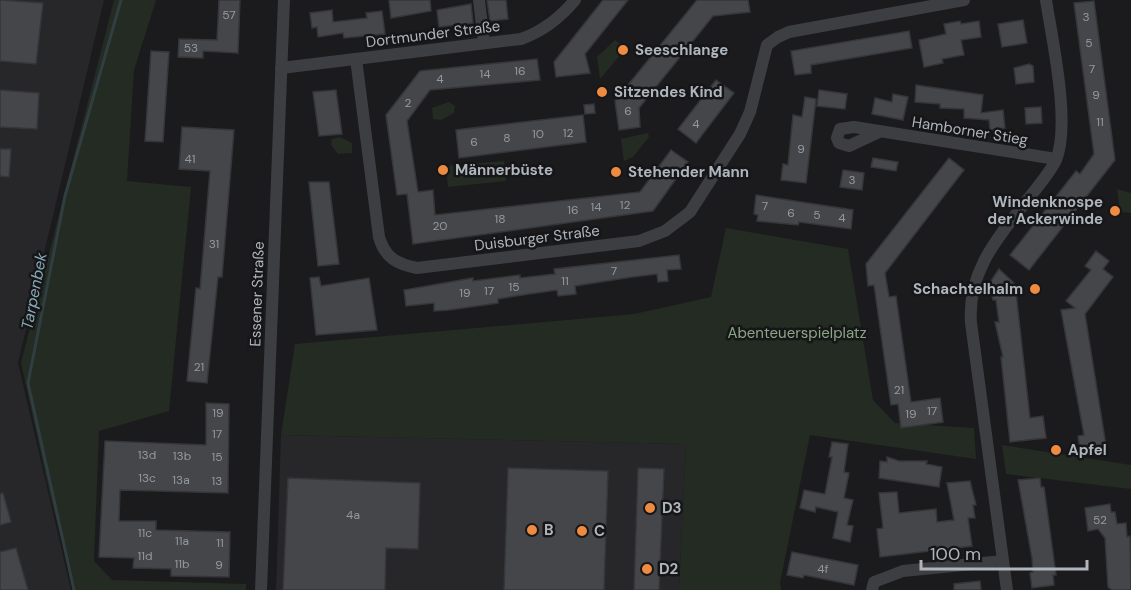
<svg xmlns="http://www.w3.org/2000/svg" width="1131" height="590" font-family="'DM Sans',sans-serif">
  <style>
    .built { fill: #27272a }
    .green { fill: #232b22 }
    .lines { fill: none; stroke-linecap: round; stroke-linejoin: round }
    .stream { stroke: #303e41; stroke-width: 3 }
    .building { fill: #45464a; stroke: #353639; stroke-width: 1.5 }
    .minor { stroke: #3c3e42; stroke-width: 12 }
    .poi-dot { fill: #ee8b41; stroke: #161618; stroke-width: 2 }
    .labels { text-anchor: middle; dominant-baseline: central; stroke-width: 5; stroke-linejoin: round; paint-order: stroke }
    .number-label { font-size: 12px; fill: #9499a0 }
    .street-label { font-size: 15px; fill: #aeb5bc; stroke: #161618 }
    .poi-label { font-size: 15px; font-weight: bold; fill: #aeb5bc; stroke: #161618; text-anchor: start }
    .park-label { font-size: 15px; fill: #8ba685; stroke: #161618 }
    .water-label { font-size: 16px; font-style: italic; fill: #86aab5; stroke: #161618 }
  </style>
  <rect width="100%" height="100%" fill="#1b1b1d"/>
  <g class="built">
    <polygon points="0,0 104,0 18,363 71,590 0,590"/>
    <polygon points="281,435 686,444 679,590 276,590"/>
  </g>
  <g class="green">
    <polygon points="114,0 156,0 134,70 127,181 191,187 169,411 99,431 94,561 112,580 246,584 246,590 74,590 49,490 21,363"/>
    <polygon points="615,40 626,48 600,79 597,57"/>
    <polygon points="449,102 455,106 454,113 441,120 433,119 432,108"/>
    <polygon points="648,133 649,137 633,157 624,161 621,139"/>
    <polygon points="340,137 352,143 352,153 338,154 331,145 332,139"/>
    <polygon points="504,161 506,181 448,187 446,166"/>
    <polygon points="1117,189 1131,193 1131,213 1120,212"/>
    <polygon points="726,228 848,249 873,400 895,423 974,428 976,459 810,435 780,583 781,590 679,590 686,444 281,435 295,344 634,314 711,297"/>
    <polygon points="1002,445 1131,465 1131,489 1006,474"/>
  </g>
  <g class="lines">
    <polyline class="stream" points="74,590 28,383 65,196 121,0"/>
  </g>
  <g class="building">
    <polygon points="0,0 43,3 36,64 0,61"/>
    <polygon points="219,0 240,0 238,53 203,51 203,58 178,57 179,39 217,40"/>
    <polygon points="389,0 430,0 431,11 391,18"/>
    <polygon points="487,0 506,0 508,19 490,21"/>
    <polygon points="603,0 628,0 585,54 590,73 556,77 554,62"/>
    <polygon points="697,0 748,0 750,12 713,16 639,108 640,127 619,130 615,101"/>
    <polygon points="1094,1 1115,160 1029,270 1010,255 1076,171 1080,174 1094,154 1074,3"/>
    <polygon points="471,4 473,23 439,27 437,10"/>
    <polygon points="332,10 333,22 367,18 366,13 382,11 385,34 344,38 343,33 318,37 317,27 312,28 310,13"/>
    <polygon points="1023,20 1027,43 1002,47 998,24"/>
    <polygon points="960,21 961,24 979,21 981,37 961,40 964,55 942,59 943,63 924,67 919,40 946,34 944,24"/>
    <polygon points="909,31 912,48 811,65 811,73 795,75 791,51"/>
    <polygon points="151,51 169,52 163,142 145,141"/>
    <polygon points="537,59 540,80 430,90 407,121 418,192 433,190 435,215 640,192 671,150 688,162 653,211 413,244 407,194 397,195 386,115 420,71"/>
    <polygon points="1029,64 1033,66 1034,82 1016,84 1014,68"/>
    <polygon points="716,80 734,93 696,143 678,129"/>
    <polygon points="916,85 983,95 981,113 1003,110 1005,128 990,130 989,120 964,118 964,109 940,108 940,104 915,102"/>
    <polygon points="0,90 39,93 37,129 0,127"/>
    <polygon points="336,90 342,134 319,136 313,92"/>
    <polygon points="819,90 847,94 845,109 817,106"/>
    <polygon points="893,94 908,97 903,120 872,114 875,98 892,102"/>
    <polygon points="805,97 816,99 806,183 781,180 783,164 788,165 793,115 802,117"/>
    <polygon points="594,104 595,113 585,114 584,105"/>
    <polygon points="1041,107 1042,123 1026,124 1025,108"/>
    <polygon points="583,115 586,142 459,158 456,130"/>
    <polygon points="182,127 234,130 222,277 218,277 207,383 187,381 196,288 200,289 210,171 179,169"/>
    <polygon points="0,149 11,149 9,177 0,176"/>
    <polygon points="873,158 898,162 896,171 871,167"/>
    <polygon points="949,158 964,170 885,273 889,297 896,296 911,402 940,398 943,422 901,428 898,404 891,405 874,285 868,286 866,264"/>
    <polygon points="843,170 864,173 862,190 840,187"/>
    <polygon points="309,182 329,182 339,264 318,266"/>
    <polygon points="756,195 853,210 851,229 799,222 798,225 757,221 758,215 754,214"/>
    <polygon points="1096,251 1109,261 1103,269 1113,277 1085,314 1107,452 1081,456 1078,436 1084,435 1061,310 1075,308 1066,301 1091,270 1085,266"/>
    <polygon points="679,255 681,269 667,270 668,281 658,282 657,274 632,277 575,286 576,294 558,296 557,290 522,295 498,299 498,303 449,310 434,311 434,303 406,306 404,290 473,278 473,281 520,275 520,278 555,274 554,269"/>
    <polygon points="999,269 1015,284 1030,418 1043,416 1046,438 1010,442 1001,357 1003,357 995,322 999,322 996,300 993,300 989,284"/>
    <polygon points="319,277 321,286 369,278 377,330 316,335 310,278"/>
    <polygon points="206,403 229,404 228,493 120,490 119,521 156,521 156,530 230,532 229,577 171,576 171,569 133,568 134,558 99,557 105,441 206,445"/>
    <polygon points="832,442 848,444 844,472 849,473 844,498 853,500 847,525 853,526 850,542 833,538 838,512 816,507 815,512 800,508 804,490 825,494 832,457 829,457"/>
    <polygon points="887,457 899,461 927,461 926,464 942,467 939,487 879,478 880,461 887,462"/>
    <polygon points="508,468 608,471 604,590 504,590"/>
    <polygon points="638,468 664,469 659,590 634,590"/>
    <polygon points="288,478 420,483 418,549 386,548 385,590 283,590"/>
    <polygon points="1040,478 1041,487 1044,487 1056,575 1053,575 1054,585 1032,588 1030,573 1033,572 1032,558 1018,480"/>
    <polygon points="970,481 976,505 973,505 975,518 968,518 972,546 880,557 877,529 883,528 879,493 897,492 899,513 936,509 937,522 954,520 947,483"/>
    <polygon points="3,493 11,522 0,525 0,494"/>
    <polygon points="1110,504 1111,512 1115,512 1117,524 1126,523 1127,537 1130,536 1131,590 1112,590 1108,587 1105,538 1098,529 1088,531 1085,508"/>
    <polygon points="16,548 28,590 0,590 0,552"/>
    <polygon points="792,552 858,565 854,585 804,575 803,578 787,575"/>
    <polygon points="980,581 981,590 954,590 954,584"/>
  </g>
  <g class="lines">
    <g class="minor">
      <polyline points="479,0 484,43"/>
      <path d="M356,59L379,237C385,258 397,264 417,268L639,241L665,231L690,212L740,134L750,112L767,45L778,37L789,32L964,0"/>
      <path d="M281,68L521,39C544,31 560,18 575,0"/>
      <polyline points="879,132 849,146 839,143 837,138 840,129 854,127 1056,159"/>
      <polyline points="261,590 284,0"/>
      <polyline points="872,590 874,582 903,571 1003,561"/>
      <path d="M1007,590L971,323C967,269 1001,234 1032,194C1041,183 1050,172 1056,160C1071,124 1052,39 1046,0"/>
    </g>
  </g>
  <g class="poi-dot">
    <circle cx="623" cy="50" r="6"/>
    <circle cx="602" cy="92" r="6"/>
    <circle cx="443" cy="170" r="6"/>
    <circle cx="616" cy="172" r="6"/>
    <circle cx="1115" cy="211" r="6"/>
    <circle cx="1035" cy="289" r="6"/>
    <circle cx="1056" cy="450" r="6"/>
    <circle cx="650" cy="508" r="6"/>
    <circle cx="532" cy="530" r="6"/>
    <circle cx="582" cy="531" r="6"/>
    <circle cx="647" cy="569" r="6"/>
  </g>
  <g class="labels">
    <g class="number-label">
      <text x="229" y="15">57</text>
      <text x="1086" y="17">3</text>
      <text x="1089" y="43">5</text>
      <text x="191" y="48">53</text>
      <text x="1092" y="69">7</text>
      <text x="520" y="71">16</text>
      <text x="485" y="74">14</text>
      <text x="440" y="79">4</text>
      <text x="1096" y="95">9</text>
      <text x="408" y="103">2</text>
      <text x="628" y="111">6</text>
      <text x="1100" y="122">11</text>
      <text x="696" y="124">4</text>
      <text x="568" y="133">12</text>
      <text x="538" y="134">10</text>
      <text x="507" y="138">8</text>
      <text x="474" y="142">6</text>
      <text x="801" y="149">9</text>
      <text x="190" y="159">41</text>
      <text x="852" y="180">3</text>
      <text x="625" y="205">12</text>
      <text x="765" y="206">7</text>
      <text x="596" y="207">14</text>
      <text x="573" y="210">16</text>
      <text x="791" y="213">6</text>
      <text x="817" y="215">5</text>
      <text x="842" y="218">4</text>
      <text x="500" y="219">18</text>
      <text x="440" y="226">20</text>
      <text x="214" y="244">31</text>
      <text x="614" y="271">7</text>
      <text x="565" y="281">11</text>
      <text x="514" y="287">15</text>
      <text x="489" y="291">17</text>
      <text x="465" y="293">19</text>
      <text x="199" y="367">21</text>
      <text x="899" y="390">21</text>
      <text x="932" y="411">17</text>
      <text x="218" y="413">19</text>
      <text x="911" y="414">19</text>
      <text x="217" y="434">17</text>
      <text x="147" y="455">13d</text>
      <text x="182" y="456">13b</text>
      <text x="217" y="457">15</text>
      <text x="147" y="478">13c</text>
      <text x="181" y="480">13a</text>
      <text x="217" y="481">13</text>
      <text x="353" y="515">4a</text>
      <text x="1100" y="520">52</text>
      <text x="145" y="533">11c</text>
      <text x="182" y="541">11a</text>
      <text x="220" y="543">11</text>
      <text x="145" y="556">11d</text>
      <text x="182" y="564">11b</text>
      <text x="219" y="565">9</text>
      <text x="823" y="569">4f</text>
    </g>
    <g class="street-label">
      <text transform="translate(433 34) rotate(-7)">Dortmunder Straße</text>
      <text transform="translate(970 131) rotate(9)">Hamborner Stieg</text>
      <text transform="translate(537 238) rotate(-7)">Duisburger Straße</text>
      <text transform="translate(257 294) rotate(-88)">Essener Straße</text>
    </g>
    <g class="poi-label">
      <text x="635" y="50">Seeschlange</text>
      <text x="614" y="92">Sitzendes Kind</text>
      <text x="455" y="170">Männerbüste</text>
      <text x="628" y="172">Stehender Mann</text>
      <text x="1103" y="202" text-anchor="end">Windenknospe<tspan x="1103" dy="17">der Ackerwinde</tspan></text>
      <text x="1023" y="289" text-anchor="end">Schachtelhalm</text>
      <text x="1068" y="450">Apfel</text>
      <text x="662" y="508">D3</text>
      <text x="544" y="530">B</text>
      <text x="594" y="531">C</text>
      <text x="659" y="569">D2</text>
    </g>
    <g class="park-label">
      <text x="797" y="333">Abenteuerspielplatz</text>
    </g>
    <g class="water-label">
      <text transform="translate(34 291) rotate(-79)">Tarpenbek</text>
    </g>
  </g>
  <path d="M921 560v9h166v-9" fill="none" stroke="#aeb5bc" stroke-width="3"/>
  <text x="930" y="560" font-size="18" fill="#aeb5bc" stroke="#161618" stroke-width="4.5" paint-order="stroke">100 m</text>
</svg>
